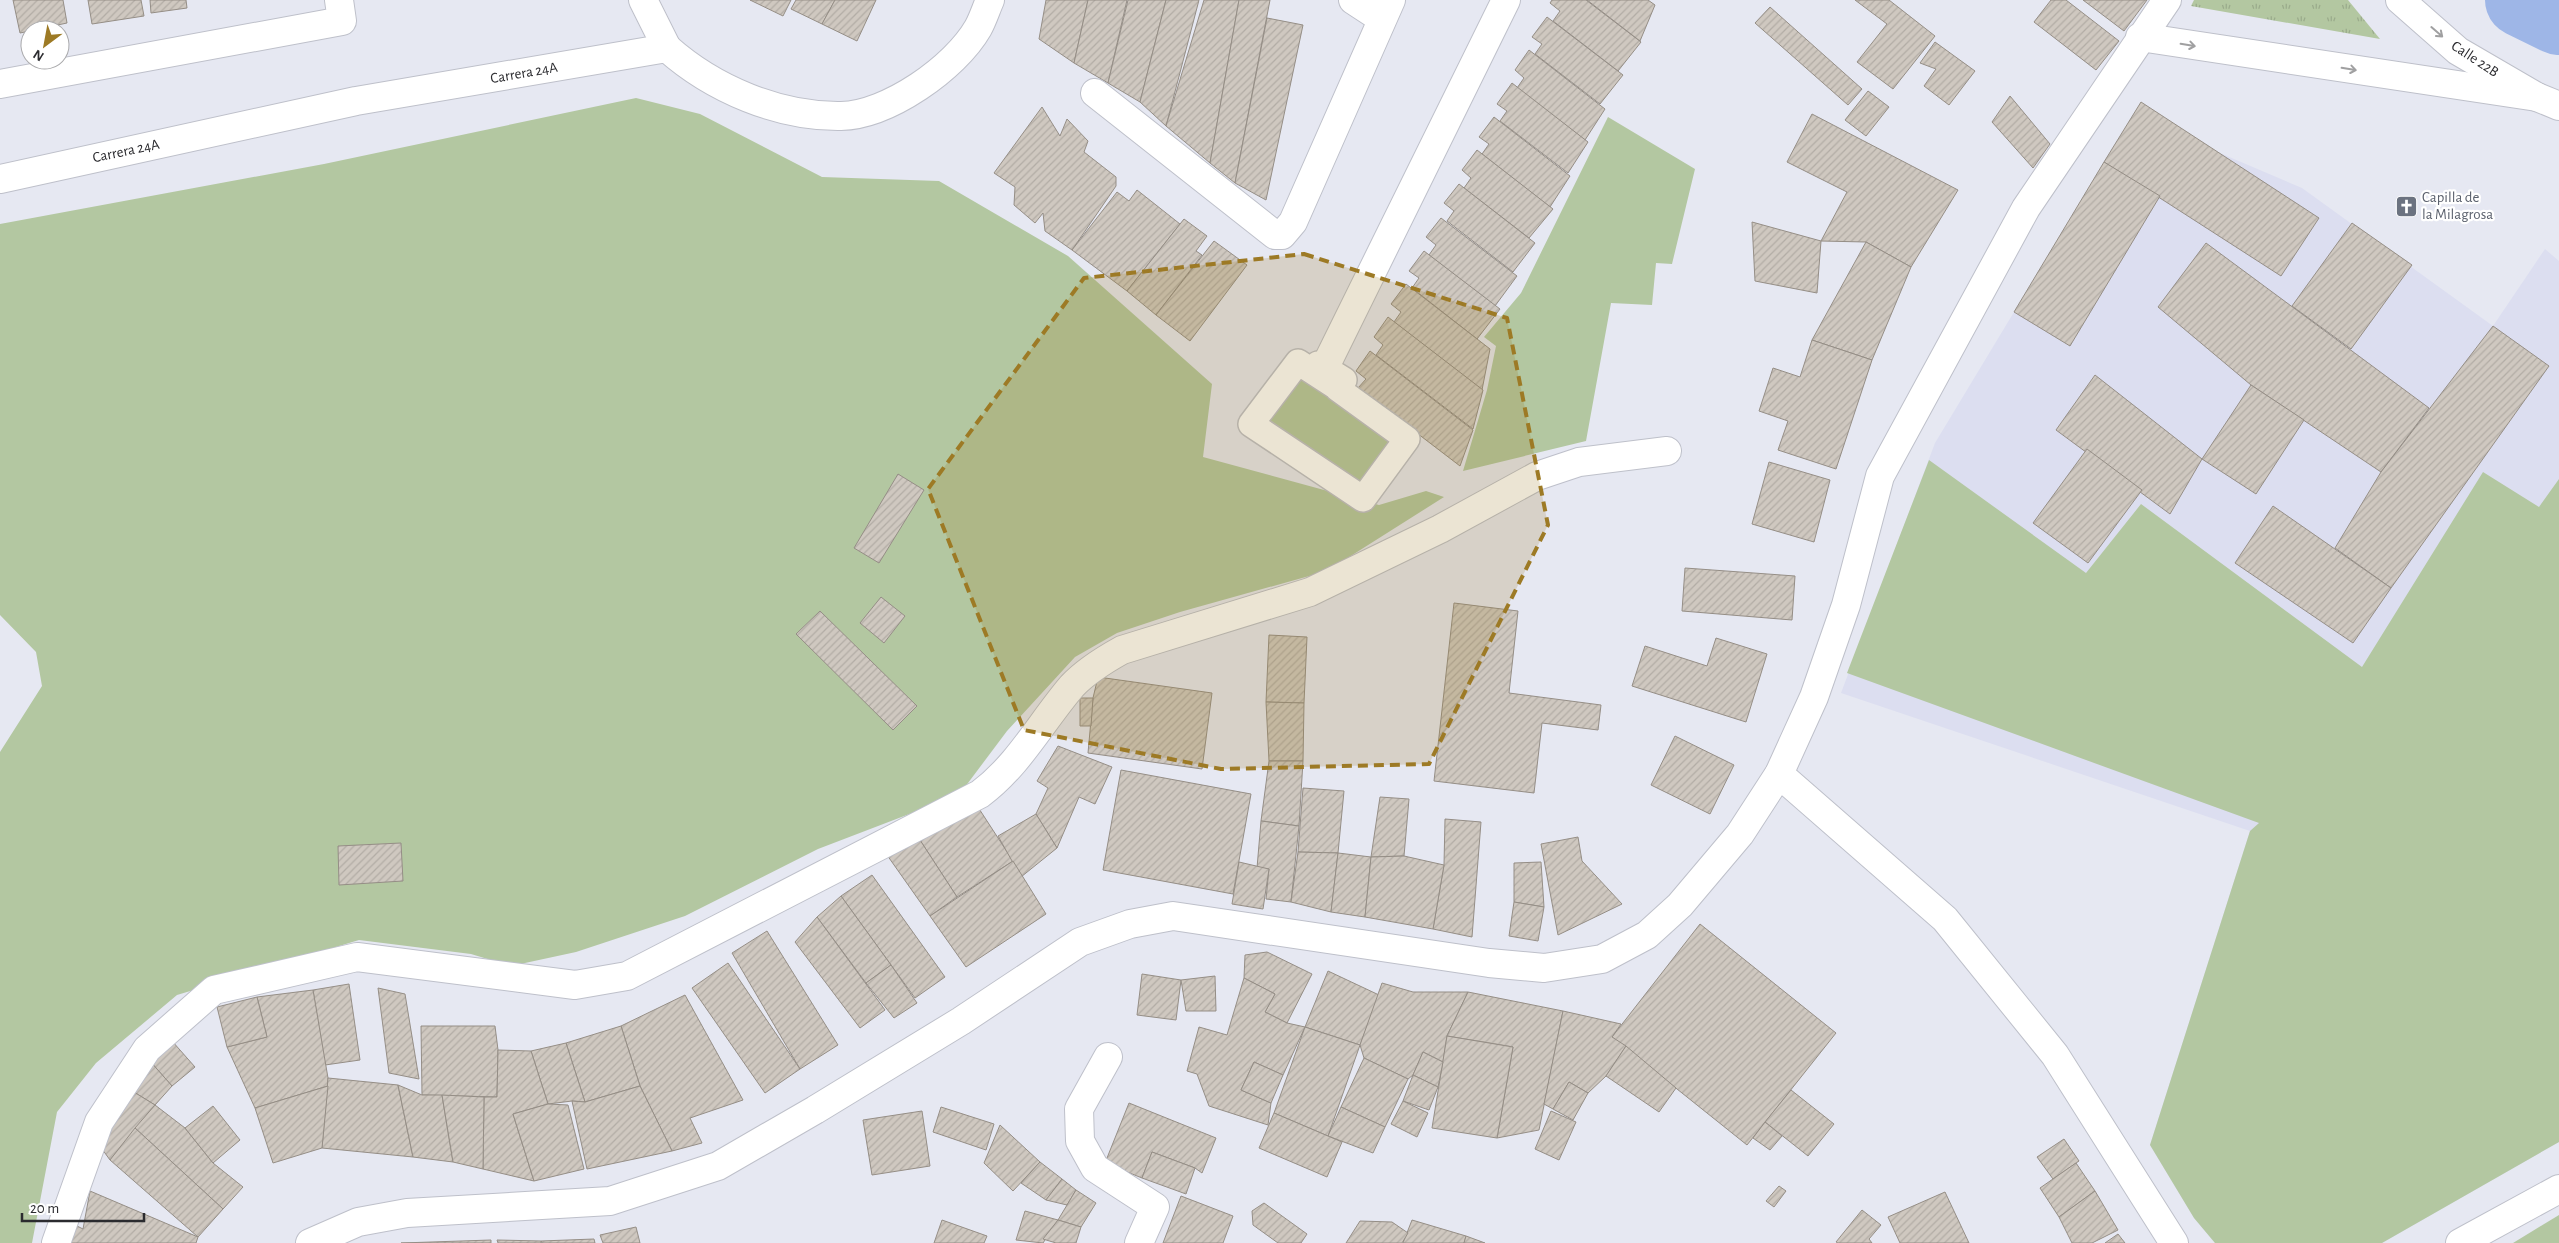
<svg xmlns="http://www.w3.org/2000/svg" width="2559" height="1243" font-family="'Alegreya Sans',sans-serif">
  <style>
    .built { fill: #dcdef0 }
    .grass { fill: #b3c7a1 }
    .park { fill: url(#park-tufts) }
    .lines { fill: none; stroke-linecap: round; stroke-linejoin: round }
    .river { stroke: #9eb6e7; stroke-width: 74 }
    .building { fill: url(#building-hatch); stroke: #958e86 }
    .pedestrian-casing { stroke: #bec0ca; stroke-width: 28 }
    .minor-casing { stroke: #bec0ca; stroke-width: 30 }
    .tertiary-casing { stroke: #bec0ca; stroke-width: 30 }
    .secondary-casing { stroke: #bec0ca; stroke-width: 30 }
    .pedestrian { stroke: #fff; stroke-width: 25 }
    .minor { stroke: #fff; stroke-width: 28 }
    .tertiary { stroke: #fff; stroke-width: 28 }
    .secondary { stroke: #fff; stroke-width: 28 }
    .oneway { stroke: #a0a0a1 }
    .marked { fill: #9d7a25; fill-opacity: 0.2; stroke: #9d7a25; stroke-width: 4; stroke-dasharray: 10 6; stroke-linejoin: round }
    .labels { text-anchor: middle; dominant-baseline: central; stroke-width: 4.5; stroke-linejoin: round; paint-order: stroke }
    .street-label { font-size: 15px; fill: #2b2b2f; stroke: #fff }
    .worship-label { font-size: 15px; fill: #5b616d; stroke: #fff; text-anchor: start }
  </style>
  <defs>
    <pattern id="park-tufts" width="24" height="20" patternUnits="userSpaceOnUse" patternTransform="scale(1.25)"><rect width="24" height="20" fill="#b3c7a1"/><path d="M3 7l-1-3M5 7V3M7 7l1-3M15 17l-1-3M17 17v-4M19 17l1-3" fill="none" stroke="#9aab8b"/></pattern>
    <pattern id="building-hatch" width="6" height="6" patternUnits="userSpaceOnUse" patternTransform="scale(1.25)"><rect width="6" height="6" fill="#cfc8c0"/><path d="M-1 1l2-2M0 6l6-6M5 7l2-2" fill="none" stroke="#b2aca5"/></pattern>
  </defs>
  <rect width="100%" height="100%" fill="#e6e8f2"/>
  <polygon class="built" points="2140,119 2302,188 2493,326 2545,249 2559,261 2559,1142 2382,1243 2215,1243 2194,1218 2150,1145 2250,831 1841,693 1935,443 2014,312"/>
  <g class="grass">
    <polygon points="636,98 700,114 822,177 939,181 1068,256 1212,384 1203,457 1379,505 1426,491 1444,497 1327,571 1180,612 1117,633 1075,657 1007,731 959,795 818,849 685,916 576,952 511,966 471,954 359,940 177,995 96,1063 57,1112 32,1243 0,1243 0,752 42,686 36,652 0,615 0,224 324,164"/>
    <polygon points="1608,117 1695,169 1672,264 1656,263 1652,305 1611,303 1586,441 1463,471 1487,390 1496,346 1484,337 1521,293"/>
    <polygon points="1300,366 1402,438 1360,497 1258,424"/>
    <polygon points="1929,460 2086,573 2141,504 2362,667 2483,472 2539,507 2559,479 2559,1142 2382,1243 2215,1243 2194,1218 2150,1145 2250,831 2259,823 1847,673"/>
    <polygon points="2559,1215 2559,1243 2513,1243"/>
  </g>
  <polygon class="park" points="2194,0 2348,0 2380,39 2191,6"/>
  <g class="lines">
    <polyline class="river" points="2522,0 2559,18"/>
  </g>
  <g class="building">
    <polygon points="13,0 63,0 67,23 20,33"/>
    <polygon points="88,0 141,0 144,16 92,24"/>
    <polygon points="150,0 186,0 187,8 151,13"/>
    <polygon points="750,0 791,0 783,16"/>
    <polygon points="796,0 835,0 822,24 791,9"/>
    <polygon points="835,0 876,0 857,41 822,24"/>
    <polygon points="1046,0 1088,0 1074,63 1039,39"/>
    <polygon points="1088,0 1127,0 1108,83 1074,63"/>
    <polygon points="1128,0 1166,0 1140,102 1108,83"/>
    <polygon points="1166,0 1199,0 1166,126 1140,102"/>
    <polygon points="1204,0 1239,0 1210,163 1166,126"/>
    <polygon points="1239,0 1270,0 1235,183 1210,163"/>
    <polygon points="1552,0 1586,0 1641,42 1618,71 1553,21 1560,11 1550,3"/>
    <polygon points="1587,0 1648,0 1655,5 1640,41"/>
    <polygon points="1855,0 1889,0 1935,36 1893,89 1857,62 1887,24"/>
    <polygon points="2051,0 2066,0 2119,41 2096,70 2034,22"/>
    <polygon points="2083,0 2147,0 2124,31"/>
    <polygon points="1770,7 1862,89 1848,105 1755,23"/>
    <polygon points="1547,17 1623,75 1600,104 1535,54 1542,44 1532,37"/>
    <polygon points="1267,18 1303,25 1266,200 1235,183"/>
    <polygon points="1935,42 1975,71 1949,105 1924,86 1936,69 1920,63"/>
    <polygon points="1529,50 1605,109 1585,140 1517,88 1524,78 1515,70"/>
    <polygon points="1512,83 1588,142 1568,173 1500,121 1507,111 1497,104"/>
    <polygon points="1868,91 1889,107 1866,136 1845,120"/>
    <polygon points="2010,96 2050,144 2033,168 1992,122"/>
    <polygon points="2141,102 2319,218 2281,276 2104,162"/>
    <polygon points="1042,107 1060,136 1067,119 1088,141 1084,152 1116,177 1116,186 1072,250 1045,231 1043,213 1035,223 1014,205 1015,187 994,173"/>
    <polygon points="1812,114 1958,190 1911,267 1866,242 1821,241 1847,192 1787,162"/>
    <polygon points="1494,117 1570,176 1550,207 1482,154 1489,144 1479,137"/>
    <polygon points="1477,150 1553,209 1529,238 1464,188 1471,178 1462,170"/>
    <polygon points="2104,162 2160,196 2070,346 2014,312"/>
    <polygon points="1459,184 1535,243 1513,272 1447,221 1454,211 1444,203"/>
    <polygon points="1137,190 1180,224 1127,291 1072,250 1117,192 1129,201"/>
    <polygon points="1441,218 1517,276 1495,306 1429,255 1436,245 1426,237"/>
    <polygon points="1184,219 1207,236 1196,251 1202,255 1156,315 1127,291"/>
    <polygon points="1752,222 1821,241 1817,293 1755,281"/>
    <polygon points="2352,223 2412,265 2351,349 2292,306"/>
    <polygon points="1214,241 1247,265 1190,341 1156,315"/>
    <polygon points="1866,242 1911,267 1872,360 1812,340"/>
    <polygon points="2206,243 2429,408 2381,472 2251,385 2158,307"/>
    <polygon points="1424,251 1500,309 1477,339 1412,288 1419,278 1409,271"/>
    <polygon points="1406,284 1490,349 1482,390 1394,322 1401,312 1391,304"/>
    <polygon points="1388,317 1483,390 1473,429 1376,355 1383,345 1374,337"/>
    <polygon points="2493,326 2549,366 2391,588 2335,548 2381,472"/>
    <polygon points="1812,340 1872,360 1836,469 1778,450 1788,421 1759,411 1773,368 1800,377"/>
    <polygon points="1370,351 1473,430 1460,466 1358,388 1366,379 1356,371"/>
    <polygon points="2095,375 2202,459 2170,514 2056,430"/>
    <polygon points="2251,385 2304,420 2256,494 2202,459"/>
    <polygon points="2087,449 2142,490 2088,563 2033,523"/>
    <polygon points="1769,462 1830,480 1814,542 1752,524"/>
    <polygon points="898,474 924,490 879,563 854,548"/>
    <polygon points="2273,506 2391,588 2353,643 2235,563"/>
    <polygon points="1685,568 1795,576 1792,620 1682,611"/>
    <polygon points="881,597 905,616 884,643 860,623"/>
    <polygon points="1454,603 1518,611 1509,693 1601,705 1598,730 1542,723 1534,793 1434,781"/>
    <polygon points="820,611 917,706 893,730 796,634"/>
    <polygon points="1269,635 1307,637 1304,703 1266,702"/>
    <polygon points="1716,638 1767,654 1746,722 1632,686 1645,646 1707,666"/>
    <polygon points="1098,677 1212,693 1202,769 1088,753 1093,698"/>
    <polygon points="1080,698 1093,698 1091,726 1080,726"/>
    <polygon points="1266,702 1304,703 1303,761 1269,761"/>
    <polygon points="1675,736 1734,765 1710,814 1651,785"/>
    <polygon points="1058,746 1112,767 1095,804 1079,797 1057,848 1036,814 1048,788 1037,781"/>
    <polygon points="1269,761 1303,761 1299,826 1261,821"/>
    <polygon points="1121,770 1251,794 1233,894 1103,870"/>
    <polygon points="1303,788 1344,791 1338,853 1298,852"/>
    <polygon points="1380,797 1409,799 1404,856 1371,857"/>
    <polygon points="974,801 1013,861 957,897 918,837"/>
    <polygon points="1036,814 1057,848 1021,877 998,836"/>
    <polygon points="1445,819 1481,822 1472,937 1433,929 1444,865"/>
    <polygon points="1261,821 1299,826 1291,902 1266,899 1269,869 1257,868"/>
    <polygon points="918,837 957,897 930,916 887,855"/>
    <polygon points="1578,837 1582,861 1622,904 1558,935 1541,844"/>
    <polygon points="401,843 403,881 339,885 338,846"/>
    <polygon points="1298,852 1338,853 1331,912 1291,902"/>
    <polygon points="1338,853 1371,857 1365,917 1331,912"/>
    <polygon points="1404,856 1444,865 1433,929 1365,917 1371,857"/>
    <polygon points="1013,861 1046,914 966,967 930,916"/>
    <polygon points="1239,862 1269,869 1263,909 1232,904"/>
    <polygon points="1541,862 1544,907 1514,902 1514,863"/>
    <polygon points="872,875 945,977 915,998 841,896"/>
    <polygon points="841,896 891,965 866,983 817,917"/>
    <polygon points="1514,902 1544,907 1538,941 1509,936"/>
    <polygon points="817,917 885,1010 860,1028 795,942"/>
    <polygon points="1700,924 1836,1033 1747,1145 1612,1037"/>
    <polygon points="767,931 838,1045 800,1069 732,953"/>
    <polygon points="1267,952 1312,974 1287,1023 1265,1012 1275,994 1244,978 1245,955"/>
    <polygon points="728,963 800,1069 765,1093 692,988"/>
    <polygon points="891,965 917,1003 894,1018 866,983"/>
    <polygon points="1328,971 1379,995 1360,1045 1305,1027"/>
    <polygon points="1142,974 1181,980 1176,1020 1137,1015"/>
    <polygon points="1215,976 1216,1011 1186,1011 1181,980"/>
    <polygon points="1244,978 1275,994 1265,1012 1287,1023 1305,1027 1283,1075 1254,1062 1241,1090 1271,1103 1268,1125 1209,1106 1197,1074 1187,1071 1199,1027 1227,1035"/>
    <polygon points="1382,983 1413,992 1468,992 1447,1036 1443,1062 1423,1052 1413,1075 1408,1079 1364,1058 1360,1045"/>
    <polygon points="349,984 360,1060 325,1065 313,990"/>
    <polygon points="378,988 405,994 419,1079 389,1073"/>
    <polygon points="313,990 328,1078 328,1086 255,1108 227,1047 267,1037 257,997"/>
    <polygon points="1468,992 1563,1011 1539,1130 1497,1138 1513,1047 1447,1036"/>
    <polygon points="685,995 743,1100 690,1118 702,1143 672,1151 640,1086 621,1026"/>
    <polygon points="257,997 267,1037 227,1047 217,1007"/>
    <polygon points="1563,1011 1621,1024 1612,1037 1626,1046 1606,1076 1588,1093 1569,1082 1553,1109 1544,1104"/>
    <polygon points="421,1026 495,1026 498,1050 497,1097 422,1095"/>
    <polygon points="621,1026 640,1086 585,1102 566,1043"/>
    <polygon points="1305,1027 1360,1045 1328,1136 1274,1113"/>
    <polygon points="1447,1036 1513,1047 1497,1138 1432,1128"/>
    <polygon points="172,1041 195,1067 172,1086 149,1060"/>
    <polygon points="566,1043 585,1102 572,1101 548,1104 531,1051"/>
    <polygon points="1626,1046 1676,1088 1659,1112 1606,1076"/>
    <polygon points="498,1050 531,1051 548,1104 513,1114 534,1181 483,1169 484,1097 497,1097"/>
    <polygon points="1423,1052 1443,1062 1438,1087 1413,1075"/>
    <polygon points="1364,1058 1408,1079 1385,1127 1341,1107"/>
    <polygon points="149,1060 172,1086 155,1105 129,1089"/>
    <polygon points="1254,1062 1283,1075 1271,1103 1241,1090"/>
    <polygon points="1413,1075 1438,1087 1429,1110 1403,1101"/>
    <polygon points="328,1078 398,1085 413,1157 322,1148"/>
    <polygon points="1569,1082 1588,1093 1573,1120 1553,1109"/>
    <polygon points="398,1085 422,1095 442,1095 453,1162 413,1157"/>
    <polygon points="328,1086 322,1148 273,1163 255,1108"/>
    <polygon points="640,1086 672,1151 587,1169 572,1101 585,1102"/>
    <polygon points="129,1089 155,1105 110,1160 97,1142"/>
    <polygon points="1791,1090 1834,1124 1808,1156 1765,1122"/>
    <polygon points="442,1095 484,1097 483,1169 453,1162"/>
    <polygon points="1403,1101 1428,1113 1417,1137 1391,1124"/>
    <polygon points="1129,1103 1216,1138 1202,1173 1195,1168 1152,1152 1142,1178 1105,1163"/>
    <polygon points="548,1104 568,1105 584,1169 534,1181 513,1114"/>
    <polygon points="155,1105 185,1128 213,1163 243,1187 223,1209 135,1128"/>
    <polygon points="213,1106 240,1140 213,1163 185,1128"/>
    <polygon points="941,1107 994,1124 986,1150 933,1132"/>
    <polygon points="1341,1107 1385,1127 1373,1153 1328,1136"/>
    <polygon points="922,1111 930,1166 872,1175 863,1120"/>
    <polygon points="1551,1111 1576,1122 1559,1160 1535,1149"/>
    <polygon points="1274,1113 1342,1142 1327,1177 1259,1148"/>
    <polygon points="1765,1122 1782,1136 1770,1150 1753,1138"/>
    <polygon points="1000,1125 1040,1162 1013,1191 984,1163"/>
    <polygon points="135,1128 223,1209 198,1237 110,1160"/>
    <polygon points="2064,1139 2079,1161 2053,1179 2037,1157"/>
    <polygon points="1152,1152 1195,1168 1186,1194 1142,1178"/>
    <polygon points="1040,1162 1062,1179 1046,1200 1021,1183"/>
    <polygon points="2076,1163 2095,1191 2059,1217 2040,1188"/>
    <polygon points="1062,1179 1076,1190 1067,1205 1046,1200"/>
    <polygon points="1779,1186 1786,1191 1774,1207 1766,1201"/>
    <polygon points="1076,1190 1096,1203 1081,1227 1058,1220"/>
    <polygon points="90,1191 198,1237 196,1243 67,1243 69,1222 83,1229"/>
    <polygon points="2095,1191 2118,1230 2092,1243 2072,1243 2059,1217"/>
    <polygon points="1945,1192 1969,1243 1900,1243 1888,1217"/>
    <polygon points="1181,1196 1233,1216 1223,1243 1163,1243"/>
    <polygon points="1264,1203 1307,1234 1301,1243 1278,1243 1253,1225 1252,1211"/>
    <polygon points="1862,1210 1881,1225 1869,1239 1872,1243 1838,1243 1836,1242"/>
    <polygon points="1025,1211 1058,1220 1043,1243 1016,1240"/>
    <polygon points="942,1220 987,1236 984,1243 934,1243"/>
    <polygon points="1058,1220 1081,1227 1076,1243 1056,1243 1043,1239"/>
    <polygon points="1412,1220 1466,1236 1464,1243 1403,1243"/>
    <polygon points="1360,1221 1392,1222 1408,1233 1402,1243 1346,1243"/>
    <polygon points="636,1227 640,1243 603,1243 600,1235"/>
    <polygon points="2118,1234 2125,1243 2105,1243"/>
    <polygon points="1466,1236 1485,1243 1464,1243"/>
    <polygon points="594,1239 595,1243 542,1243 541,1241"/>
    <polygon points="491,1240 491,1243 401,1243"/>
    <polygon points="497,1240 541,1241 541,1243 498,1243"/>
  </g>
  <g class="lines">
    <defs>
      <polyline id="pedestrian" points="1318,364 1344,380 1338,389 1407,439 1363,499 1251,424 1298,362 1338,388"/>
      <g id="minor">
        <polyline points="643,0 667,48"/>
        <polyline points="1353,0 1382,19"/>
        <polyline points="2140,37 2537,97"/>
        <polyline points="0,84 342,21 339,0"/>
        <polyline points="1095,93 1275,235 1282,235 1293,222 1391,0"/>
        <path d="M0,179L356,101L667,48C713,89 779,117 841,116C888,115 955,68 978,28C983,19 986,9 990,0"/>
        <polyline points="1325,367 1506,0"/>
        <polyline points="1779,774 1945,919 2055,1055 2174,1243"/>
        <polyline points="1108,1057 1079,1109 1080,1141 1095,1168 1155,1207 1139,1243"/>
        <path d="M56,1243L99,1122L147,1049L214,990L357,957L575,985L627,976L980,794C1019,765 1041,722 1072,686C1086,671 1104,660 1122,650L1310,592L1440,529L1537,476L1579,462L1667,451"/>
        <polyline points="2460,1243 2559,1189"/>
      </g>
      <polyline id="tertiary" points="310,1243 358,1222 407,1213 610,1201 718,1166 815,1110 961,1021 1080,942 1130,924 1173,916 1489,963 1544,968 1602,959 1647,935 1680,905 1740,834 1779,774 1814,697 1846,605 1880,476 2026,208 2167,0"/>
      <polyline id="secondary" points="2400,0 2458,51 2537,97 2559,106"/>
    </defs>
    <use href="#pedestrian" class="pedestrian-casing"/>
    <use href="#minor" class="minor-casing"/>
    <use href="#tertiary" class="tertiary-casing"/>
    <use href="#secondary" class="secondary-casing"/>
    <use href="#pedestrian" class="pedestrian"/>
    <use href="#minor" class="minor"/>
    <use href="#tertiary" class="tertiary"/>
    <use href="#secondary" class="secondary"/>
  </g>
  <defs><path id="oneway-shaft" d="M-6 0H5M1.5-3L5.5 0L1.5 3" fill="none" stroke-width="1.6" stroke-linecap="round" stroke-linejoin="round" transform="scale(1.25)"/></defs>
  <g class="oneway">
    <use href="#oneway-shaft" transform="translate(2437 32) rotate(41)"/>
    <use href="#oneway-shaft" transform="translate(2188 45) rotate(9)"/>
    <use href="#oneway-shaft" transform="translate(2349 69) rotate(9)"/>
  </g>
  <path class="marked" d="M1304,254L1507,318L1548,525L1429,764L1221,769L1024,730L928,489L1084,278Z"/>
  <defs>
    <symbol id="church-square" viewBox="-11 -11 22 22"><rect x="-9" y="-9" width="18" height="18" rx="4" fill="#6b7280" stroke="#fff"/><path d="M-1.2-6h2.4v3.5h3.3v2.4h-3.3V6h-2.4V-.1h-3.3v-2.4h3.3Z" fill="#fff"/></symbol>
  </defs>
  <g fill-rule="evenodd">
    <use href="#church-square" x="2394" y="194" width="25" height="25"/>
  </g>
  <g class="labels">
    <g class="street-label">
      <text transform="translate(2475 59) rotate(33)">Calle 22B</text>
      <text transform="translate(524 73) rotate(-10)">Carrera 24A</text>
      <text transform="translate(126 151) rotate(-12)">Carrera 24A</text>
    </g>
    <g class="worship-label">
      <text x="2422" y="197">Capilla de<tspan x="2422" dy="17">la Milagrosa</tspan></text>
    </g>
  </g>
  <g transform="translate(45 45) rotate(212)"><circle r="24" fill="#ffffff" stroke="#aaaaac"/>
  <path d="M0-4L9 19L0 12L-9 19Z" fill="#9d7a25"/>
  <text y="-8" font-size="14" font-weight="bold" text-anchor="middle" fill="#2b2b2f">N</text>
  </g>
  <path d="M22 1213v8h122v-8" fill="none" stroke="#2b2b2f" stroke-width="2.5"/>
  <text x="30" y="1213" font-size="15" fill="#2b2b2f" stroke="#ffffff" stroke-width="4" paint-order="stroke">20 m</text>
</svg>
